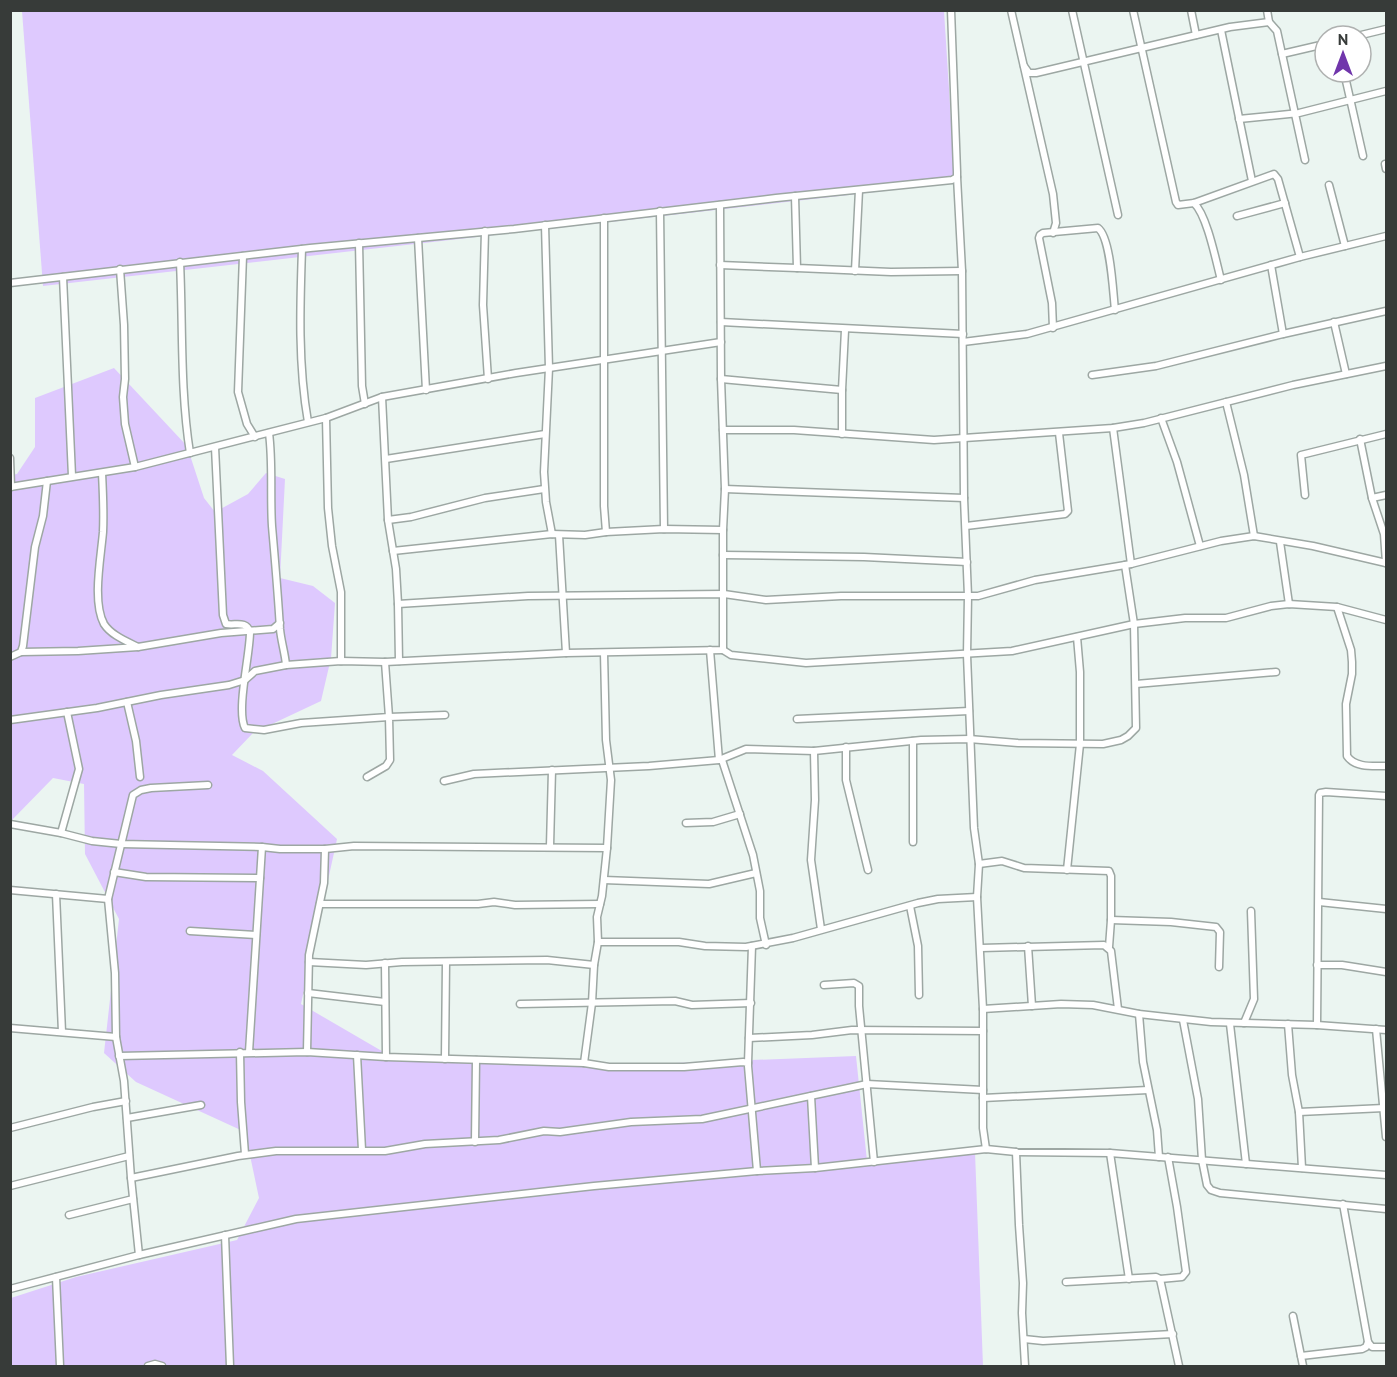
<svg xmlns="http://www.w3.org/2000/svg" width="1397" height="1377" font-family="'PT Sans',sans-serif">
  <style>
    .green { fill: #dec9fe }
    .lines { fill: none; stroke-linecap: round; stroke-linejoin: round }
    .minor-casing { stroke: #9da7a3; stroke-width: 9 }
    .minor { stroke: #fff; stroke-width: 6 }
  </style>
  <rect width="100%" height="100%" fill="#ebf5f1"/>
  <g class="green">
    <polygon points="22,11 944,11 955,183 43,286"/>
    <polygon points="114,368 187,446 204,498 215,512 248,494 266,473 285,479 280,578 313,586 335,603 331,658 321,701 253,733 232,755 263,771 337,839 301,1004 399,1061 599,1066 856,1056 867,1161 975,1152 983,1366 11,1366 11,1298 76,1277 237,1240 259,1198 245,1132 136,1082 104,1053 119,919 85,854 84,784 53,778 11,821 11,475 17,474 35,447 35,398"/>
  </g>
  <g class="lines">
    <defs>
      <g id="minor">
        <polyline points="1011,10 1053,194 1056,223 1053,233"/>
        <polyline points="1072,10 1118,215"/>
        <polyline points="1133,10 1176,202 1178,205 1194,203 1274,174 1278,179 1300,257"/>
        <polyline points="1191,10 1196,35"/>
        <polyline points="1267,10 1269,22 1277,31 1305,160"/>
        <polyline points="1221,30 1252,181"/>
        <polyline points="1357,36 1386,29"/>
        <polyline points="1282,54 1325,44"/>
        <polyline points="1024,66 1029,73 1036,73 1230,27 1269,22"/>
        <polyline points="1344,72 1363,156"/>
        <polyline points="1239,119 1299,113 1386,91"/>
        <polyline points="1385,164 1386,169"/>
        <polyline points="957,177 962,271 964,498 968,596 967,655 974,828 979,864 977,897 983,1009 983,1128 986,1149"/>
        <polyline points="1329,185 1345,246"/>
        <polyline points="795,196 797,268 891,272 962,271"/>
        <path d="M1194,203C1207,215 1216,261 1221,280"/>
        <polyline points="660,211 664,529"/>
        <polyline points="1237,216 1285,203"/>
        <polyline points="604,218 604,506 606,532"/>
        <polyline points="545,225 549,368 544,472 546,502 552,534"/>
        <polyline points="485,231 483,305 488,379"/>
        <polyline points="418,238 426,390"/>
        <polyline points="359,243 362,386 365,404"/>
        <path d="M302,249C300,306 298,365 308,422"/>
        <polyline points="243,256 238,392 247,424 255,437"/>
        <path d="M180,262C183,326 180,390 190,453"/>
        <polyline points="720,265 797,268"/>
        <polyline points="1271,265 1283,334"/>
        <polyline points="120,269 124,325 125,379 123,397 125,424 135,467"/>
        <polyline points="855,271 859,190"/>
        <polyline points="63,277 72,476"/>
        <polyline points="10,283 310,248 514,229 776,198 952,180 957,177 957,172 951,10"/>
        <polyline points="721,322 963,334"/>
        <polyline points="1334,322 1346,374"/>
        <path d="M1053,328L1052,303L1039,238L1040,235L1043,233L1098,228C1111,238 1113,293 1115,310"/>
        <polyline points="963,342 1027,334 1300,257 1386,236"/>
        <polyline points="1092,375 1156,366 1283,334 1386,311"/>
        <polyline points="721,379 842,390 845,330"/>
        <polyline points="842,390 842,434"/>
        <polyline points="382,397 388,520 396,569 398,604 399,661"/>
        <polyline points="1226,402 1244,475 1254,536"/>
        <polyline points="326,418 328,508 332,546 341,592 341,661"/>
        <polyline points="1161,418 1177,462 1200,546"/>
        <polyline points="1113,428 1131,564"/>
        <polyline points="723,430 794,430 934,440 1113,428 1144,423 1293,385 1386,366"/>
        <path d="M269,433C273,464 270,495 272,526C275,561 278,594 280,629C281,641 285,653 286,665"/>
        <polyline points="1360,439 1372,498 1384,534 1386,563"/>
        <path d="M215,447L223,615L226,624C235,626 246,620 250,632C250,655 236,710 245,728L264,730L301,723L389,717L385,662"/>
        <polyline points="10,458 11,487"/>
        <polyline points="386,459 545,434"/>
        <path d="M102,473C103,493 104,512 103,532C101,557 92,602 104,624C111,635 126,641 138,647"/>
        <polyline points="10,487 135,467 326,418 382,397 516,373 721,342"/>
        <polyline points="725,489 964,498"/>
        <polyline points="1305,495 1301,455 1386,434"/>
        <polyline points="1372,498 1386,495"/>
        <polyline points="388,520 411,517 485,498 544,489"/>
        <polyline points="966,526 1065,514 1068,511 1059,433"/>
        <polyline points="559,535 566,653"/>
        <polyline points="1280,542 1289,604"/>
        <polyline points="393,551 552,534 585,535 606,532 664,529 723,530"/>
        <polyline points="723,555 864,557 967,562"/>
        <polyline points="398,604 528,596 724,594 766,600 841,596 978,596 1035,580 1131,564 1221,541 1254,536 1313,546 1386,563"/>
        <path d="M1337,607L1351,650L1352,662V674L1346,704L1347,756C1355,768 1373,766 1386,766"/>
        <polyline points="710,650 719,760"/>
        <polyline points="723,650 731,655 806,663 1012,651 1134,624 1185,618 1226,618 1271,606 1289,604 1337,607 1386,620"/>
        <polyline points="21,652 78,651 138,647 221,633 273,629 280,623"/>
        <polyline points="10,657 21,652 23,646 35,547 43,516 47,481"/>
        <polyline points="1136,684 1276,672"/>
        <polyline points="127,702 136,741 140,777"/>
        <polyline points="797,719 969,711"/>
        <polyline points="10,720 97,708 161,695 229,685 245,680 255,671 286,665 341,661 385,662 566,653 723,650 723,530 725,489 721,379 720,205"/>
        <polyline points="846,747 846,780 868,870"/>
        <polyline points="814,751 815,800 811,860 821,929"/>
        <polyline points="722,760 753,855 760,891 760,918 766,945"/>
        <polyline points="367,777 386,766 390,760 389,717 445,715"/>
        <polyline points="444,781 474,774 649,766 719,760 746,749 814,751 921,740 969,739 1018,743 1103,744 1121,740 1128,736 1136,728 1134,624 1125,565"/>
        <polyline points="686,823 713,822 740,814"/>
        <polyline points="10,824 61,833 79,769 67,712"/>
        <polyline points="61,833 92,841 121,844 262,847 280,849 325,849 354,846 607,848 611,780 606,740 604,653"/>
        <polyline points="913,842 913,741"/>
        <polyline points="550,846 552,770"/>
        <polyline points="979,864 1002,861 1024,868 1109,871 1111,876 1111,920 1109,947"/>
        <polyline points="1067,870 1080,744 1080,672 1077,637"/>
        <polyline points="114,872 146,877 260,878"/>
        <polyline points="604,880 709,884 756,873"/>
        <polyline points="10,890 108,899"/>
        <polyline points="56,894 62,1032"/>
        <polyline points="1319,902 1386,909"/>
        <polyline points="320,904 478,904 494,902 515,905 600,904"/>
        <polyline points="910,906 918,946 919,995"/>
        <polyline points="1111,920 1171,922 1216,927 1220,932 1219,967"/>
        <polyline points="190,931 256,935"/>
        <polyline points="598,942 679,942 705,946 746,947 793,938 918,903 938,899 977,897"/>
        <polyline points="1028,946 1032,1006"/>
        <polyline points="981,948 1104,945 1111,951 1118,1009"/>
        <polyline points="309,962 366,965 402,962 547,960 594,965"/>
        <polyline points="385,963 386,1057"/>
        <polyline points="1317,965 1342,965 1386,972"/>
        <polyline points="824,985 854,983 859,986 859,1006 874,1162"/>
        <polyline points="308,993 385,1002"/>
        <polyline points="520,1004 675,1001 692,1005 751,1003"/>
        <polyline points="983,1009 1061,1004 1093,1005 1139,1014 1211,1022 1317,1025 1386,1030"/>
        <polyline points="1139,1014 1143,1062 1157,1130 1159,1157"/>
        <polyline points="1183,1020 1198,1099 1202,1160 1207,1185 1211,1190 1220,1193 1386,1209"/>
        <polyline points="1244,1023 1254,999 1251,911"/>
        <polyline points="1230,1024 1246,1164"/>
        <polyline points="1288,1024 1292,1075 1299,1112 1302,1168"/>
        <polyline points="1317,1025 1319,795 1320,793 1326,792 1386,796"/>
        <polyline points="10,1028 116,1037"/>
        <polyline points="1376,1029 1386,1137"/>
        <polyline points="749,1038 812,1035 852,1030 983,1031"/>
        <polyline points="240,1052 241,1102 245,1154"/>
        <polyline points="249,1052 262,847"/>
        <polyline points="307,1052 309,955 324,883 325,849"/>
        <polyline points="357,1055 362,1150"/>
        <polyline points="119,1056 307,1052 386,1057 584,1063 609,1067 684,1067 743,1062 748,1063 748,1066 757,1171"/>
        <polyline points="445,1059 446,962"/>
        <polyline points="584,1063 592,1003 594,965 598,942 597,917 602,896 607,848"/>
        <polyline points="748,1063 752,946"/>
        <polyline points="811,1096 815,1168"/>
        <polyline points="983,1098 1148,1090"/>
        <polyline points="1299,1112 1384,1108"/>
        <polyline points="127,1118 201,1105"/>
        <polyline points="10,1128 93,1107 126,1101"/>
        <polyline points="475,1142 476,1060"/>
        <polyline points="1016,1152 1019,1225 1023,1283 1022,1313 1025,1366"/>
        <polyline points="1110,1153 1129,1279"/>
        <polyline points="131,1178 238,1156 276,1151 385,1151 425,1144 499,1140 544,1131 560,1132 631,1122 702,1119 867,1084 983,1090"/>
        <polyline points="10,1186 129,1156"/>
        <polyline points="1343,1204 1368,1342 1372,1347 1386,1347"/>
        <polyline points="69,1215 133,1199"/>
        <polyline points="225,1235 230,1366"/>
        <polyline points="139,1255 131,1178 124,1081 116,1037 115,973 108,899 133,795 141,790 151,788 208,785"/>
        <polyline points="56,1277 60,1366"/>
        <polyline points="1160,1279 1182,1277 1186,1272 1177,1207 1168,1157"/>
        <polyline points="1066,1282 1156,1277 1160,1279 1179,1366"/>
        <polyline points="10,1289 139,1255 296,1219 594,1186 757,1171 815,1168 986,1149 1016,1152 1110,1153 1386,1175"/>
        <polyline points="1293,1316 1303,1366"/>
        <polyline points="1024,1339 1043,1341 1173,1334"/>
        <polyline points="1301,1356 1362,1349 1366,1347 1368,1342"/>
        <polyline points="148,1366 155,1364 162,1366"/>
      </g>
    </defs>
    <use href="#minor" class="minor-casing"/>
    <use href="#minor" class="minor"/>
  </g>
  <rect width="1397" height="1377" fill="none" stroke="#373b39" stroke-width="24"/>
  <g transform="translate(1343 54)"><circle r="28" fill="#ffffff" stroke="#afb1b0" stroke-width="1.5"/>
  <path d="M0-4.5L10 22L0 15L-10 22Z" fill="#7035ab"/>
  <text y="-9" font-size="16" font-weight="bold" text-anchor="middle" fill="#373b39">N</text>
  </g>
</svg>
